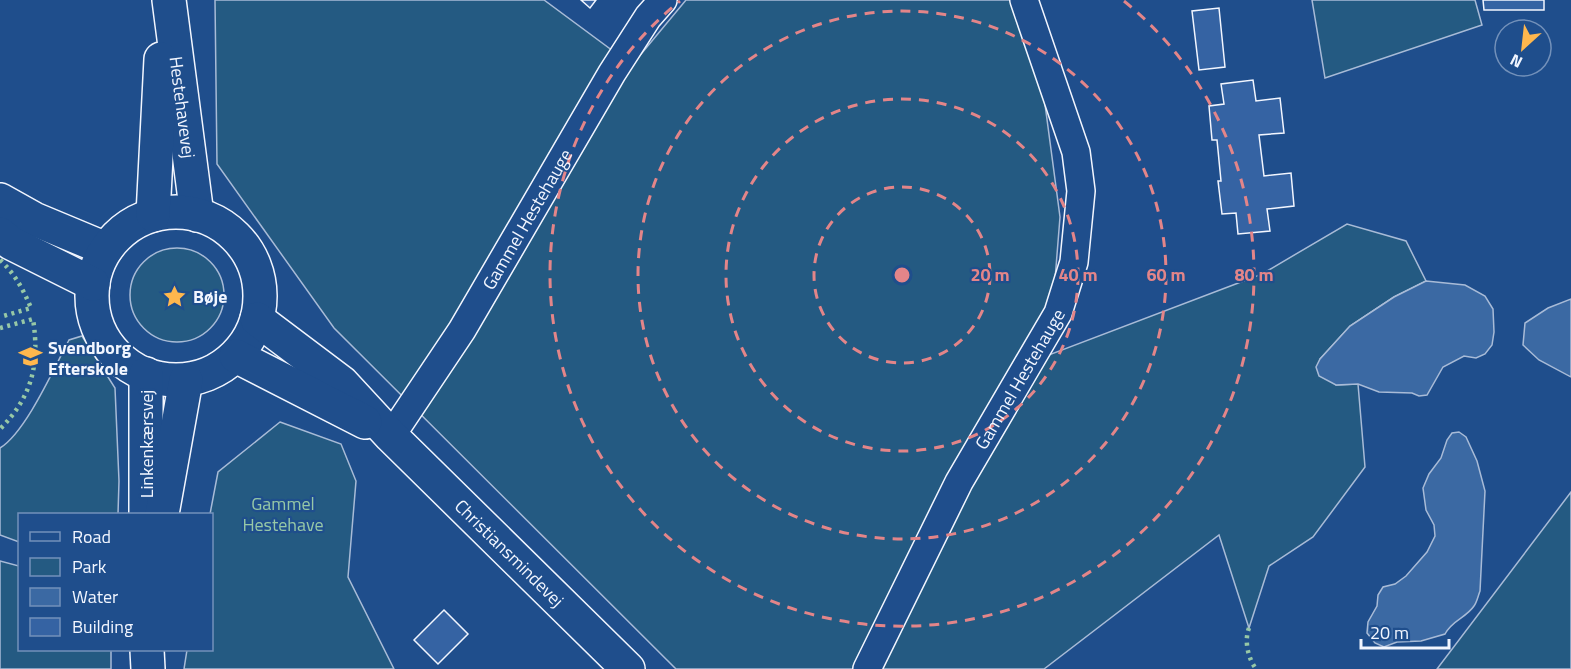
<svg xmlns="http://www.w3.org/2000/svg" width="1571" height="669" font-family="'Titillium Web',sans-serif">
  <style>
    .green { fill: #245a82; stroke: #a8bbd7; stroke-width: 1.5 }
    .water { fill: #3b69a3; stroke: #a8bbd7; stroke-width: 1.5 }
    .building { fill: #3563a3; stroke: #f2f6ff; stroke-width: 1.5 }
    .lines { fill: none; stroke-linecap: round; stroke-linejoin: round }
    .minor-casing { stroke: #f2f6ff; stroke-width: 30 }
    .tertiary-casing { stroke: #f2f6ff; stroke-width: 36 }
    .minor { stroke: #1f4e8c; stroke-width: 27 }
    .tertiary { stroke: #1f4e8c; stroke-width: 33 }
    .hedge { stroke: #97c8a6; stroke-width: 4.5; stroke-dasharray: 3 4.5; stroke-linecap: butt }
    .ring { fill: none; stroke: #e38589; stroke-width: 3; stroke-dasharray: 10 8 }
    .labels { text-anchor: middle; dominant-baseline: central; stroke-width: 4.5; stroke-linejoin: round; paint-order: stroke }
    .street-label { font-size: 18px; fill: #f2f6ff; stroke: #1f4e8c }
    .poi-label { font-size: 18px; font-weight: bold; fill: #f2f6ff; stroke: #1f4e8c; text-anchor: start }
    .park-label { font-size: 18px; fill: #97c8a6; stroke: #1f4e8c }
    .centre { fill: #e38589; stroke: #1f4e8c; stroke-width: 3 }
    .ring-label { font-size: 18px; text-anchor: middle; font-weight: bold; fill: #e38589; stroke: #1f4e8c; stroke-width: 4.5; stroke-linejoin: round; paint-order: stroke }
  </style>
  <rect width="100%" height="100%" fill="#1f4e8c"/>
  <g class="green">
    <polygon points="215,0 544,0 632,65 686,0 1017,0 1044,97 1060,217 1049,355 1262,274 1347,224 1406,241 1426,281 1394,297 1350,326 1320,359 1336,385 1358,384 1365,467 1313,537 1269,566 1249,628 1219,535 1044,669 676,669 334,328 217,164"/>
    <polygon points="1312,0 1475,0 1482,25 1325,78"/>
    <circle cx="177" cy="295" r="47"/>
    <path d="M82,336L115,388L119,481L118,514H20L19,542L0,535V448C26,432 54,368 69,340Z"/>
    <polygon points="280,422 341,444 356,481 348,577 394,669 184,669 187,650 212,650 210,514 218,472"/>
    <polygon points="1571,492 1571,669 1437,669"/>
    <polygon points="0,561 19,566 20,650 111,650 111,669 0,669"/>
  </g>
  <g class="water">
    <polygon points="1426,281 1465,285 1485,296 1493,309 1494,332 1492,345 1485,354 1476,358 1464,356 1443,367 1427,395 1419,396 1412,393 1379,392 1358,384 1336,385 1319,376 1316,367 1320,359 1350,326 1394,297"/>
    <polygon points="1571,299 1571,377 1539,360 1523,345 1525,323 1548,308"/>
    <path d="M1459,432L1466,437L1477,461L1485,491L1480,591C1478,596 1477,602 1474,606C1466,618 1452,620 1445,634L1421,641L1397,642L1384,647L1375,643L1367,633L1368,622L1377,606L1378,595L1383,587L1395,584L1406,576L1427,552L1435,536L1434,525L1426,510L1423,488L1429,474L1441,458L1447,440L1452,433Z"/>
  </g>
  <g class="building">
    <polygon points="581,0 596,0 590,8"/>
    <polygon points="1483,0 1544,0 1544,10 1484,10"/>
    <polygon points="1219,8 1225,67 1199,70 1192,11"/>
    <polygon points="1253,80 1256,101 1280,98 1284,133 1259,135 1264,176 1291,173 1294,206 1267,209 1270,231 1238,234 1236,213 1222,214 1218,181 1221,181 1217,140 1212,140 1209,106 1224,104 1221,84"/>
    <polygon points="444,610 468,634 438,664 414,640"/>
  </g>
  <g class="lines">
    <defs>
      <g id="minor">
        <path id="s1" d="M391,436L462,330L612,73L648,17L663,0"/>
        <path id="s2" d="M867,669L959,482L1058,313L1074,262L1081,191L1076,152L1024,0"/>
      </g>
      <g id="tertiary">
        <path id="s3" d="M169,0L197,215"/>
        <polyline points="0,200 34,219 106,249"/>
        <circle cx="176" cy="296" r="84"/>
        <polyline points="153,215 161,59"/>
        <polyline points="0,234 11,243 93,284"/>
        <path id="s4" d="M257,319L342,383L391,436L628,669"/>
        <polyline points="236,356 365,422"/>
        <polyline points="146,374 146,514"/>
        <polyline points="162,514 186,380"/>
        <polyline points="147,650 148,669"/>
      </g>
    </defs>
    <use href="#minor" class="minor-casing"/>
    <use href="#tertiary" class="tertiary-casing"/>
    <use href="#minor" class="minor"/>
    <use href="#tertiary" class="tertiary"/>
    <g class="hedge">
      <path d="M0,260C15,274 23,289 31,308L0,317"/>
      <path d="M0,328L33,319C40,364 32,397 0,429"/>
      <path d="M1249,628C1244,641 1248,658 1256,669"/>
    </g>
  </g>
  <g class="ring">
    <circle cx="902" cy="275" r="88"/>
    <circle cx="902" cy="275" r="176"/>
    <circle cx="902" cy="275" r="264"/>
    <path d="M1124 1A352 352 0 1 1 680 1"/>
  </g>
  <defs>
    <symbol id="sight-bare" viewBox="-9 -9 18 18"><path d="M0-6L1.8-2.2L6-1.7L2.9 1.2L3.7 5.4L0 3.3L-3.7 5.4L-2.9 1.2L-6-1.7L-1.8-2.2Z" fill="#ffb74d" stroke="#1f4e8c" stroke-width="2.5" paint-order="stroke"/></symbol>
    <symbol id="school-bare" viewBox="-9 -9 18 18"><path d="M0-5L7-2L0 1L-7-2ZM-4 1L0 2.5L4 1V4Q0 6-4 4Z" fill="#ffb74d" stroke="#1f4e8c" stroke-width="2.5" paint-order="stroke"/></symbol>
  </defs>
  <g fill-rule="evenodd">
    <use href="#sight-bare" x="158" y="280" width="33" height="33"/>
    <use href="#school-bare" x="14" y="340" width="33" height="33"/>
  </g>
  <g class="labels">
    <g class="street-label">
      <text stroke="none"><textPath href="#s3" startOffset="108">Hestehavevej</textPath></text>
      <text stroke="none"><textPath href="#s1" startOffset="256">Gammel Hestehauge</textPath></text>
      <text stroke="none"><textPath href="#s2" startOffset="328">Gammel Hestehauge</textPath></text>
      <text transform="translate(146 444) rotate(-90)">Linkenkærsvej</text>
      <text stroke="none"><textPath href="#s4" startOffset="345">Christiansmindevej</textPath></text>
    </g>
    <g class="poi-label">
      <text x="193" y="296">Bøje</text>
      <text x="48" y="347">Svendborg<tspan x="48" dy="21">Efterskole</tspan></text>
    </g>
    <g class="park-label">
      <text x="283" y="503">Gammel<tspan x="283" dy="21">Hestehave</tspan></text>
    </g>
  </g>
  <circle cx="902" cy="275" r="9" class="centre"/>
  <g class="ring-label">
    <text x="990" y="281">20 m</text>
    <text x="1078" y="281">40 m</text>
    <text x="1166" y="281">60 m</text>
    <text x="1254" y="281">80 m</text>
  </g>
  <rect x="18" y="513" width="195" height="138" fill="#1f4e8c" stroke="#7391ba" stroke-width="1.5"/>
  <rect x="30" y="532" width="30" height="9" fill="#1f4e8c" stroke="#7391ba" stroke-width="1.5"/>
  <text x="72" y="543" font-size="18" fill="#f2f6ff">Road</text>
  <rect x="30" y="558" width="30" height="18" fill="#245a82" stroke="#7391ba" stroke-width="1.5"/>
  <text x="72" y="573" font-size="18" fill="#f2f6ff">Park</text>
  <rect x="30" y="588" width="30" height="18" fill="#3b69a3" stroke="#7391ba" stroke-width="1.5"/>
  <text x="72" y="603" font-size="18" fill="#f2f6ff">Water</text>
  <rect x="30" y="618" width="30" height="18" fill="#3563a3" stroke="#7391ba" stroke-width="1.5"/>
  <text x="72" y="633" font-size="18" fill="#f2f6ff">Building</text>
  <g transform="translate(1523 48) rotate(207)"><circle r="28" fill="#1f4e8c" stroke="#7391ba" stroke-width="1.5"/>
  <path d="M0-4.5L10 22L0 15L-10 22Z" fill="#ffb74d"/>
  <text y="-9" font-size="16" font-weight="bold" text-anchor="middle" fill="#f2f6ff">N</text>
  </g>
  <path d="M1361 639v9h88v-9" fill="none" stroke="#f2f6ff" stroke-width="3"/>
  <text x="1370" y="639" font-size="18" fill="#f2f6ff" stroke="#1f4e8c" stroke-width="4.5" paint-order="stroke">20 m</text>
</svg>
